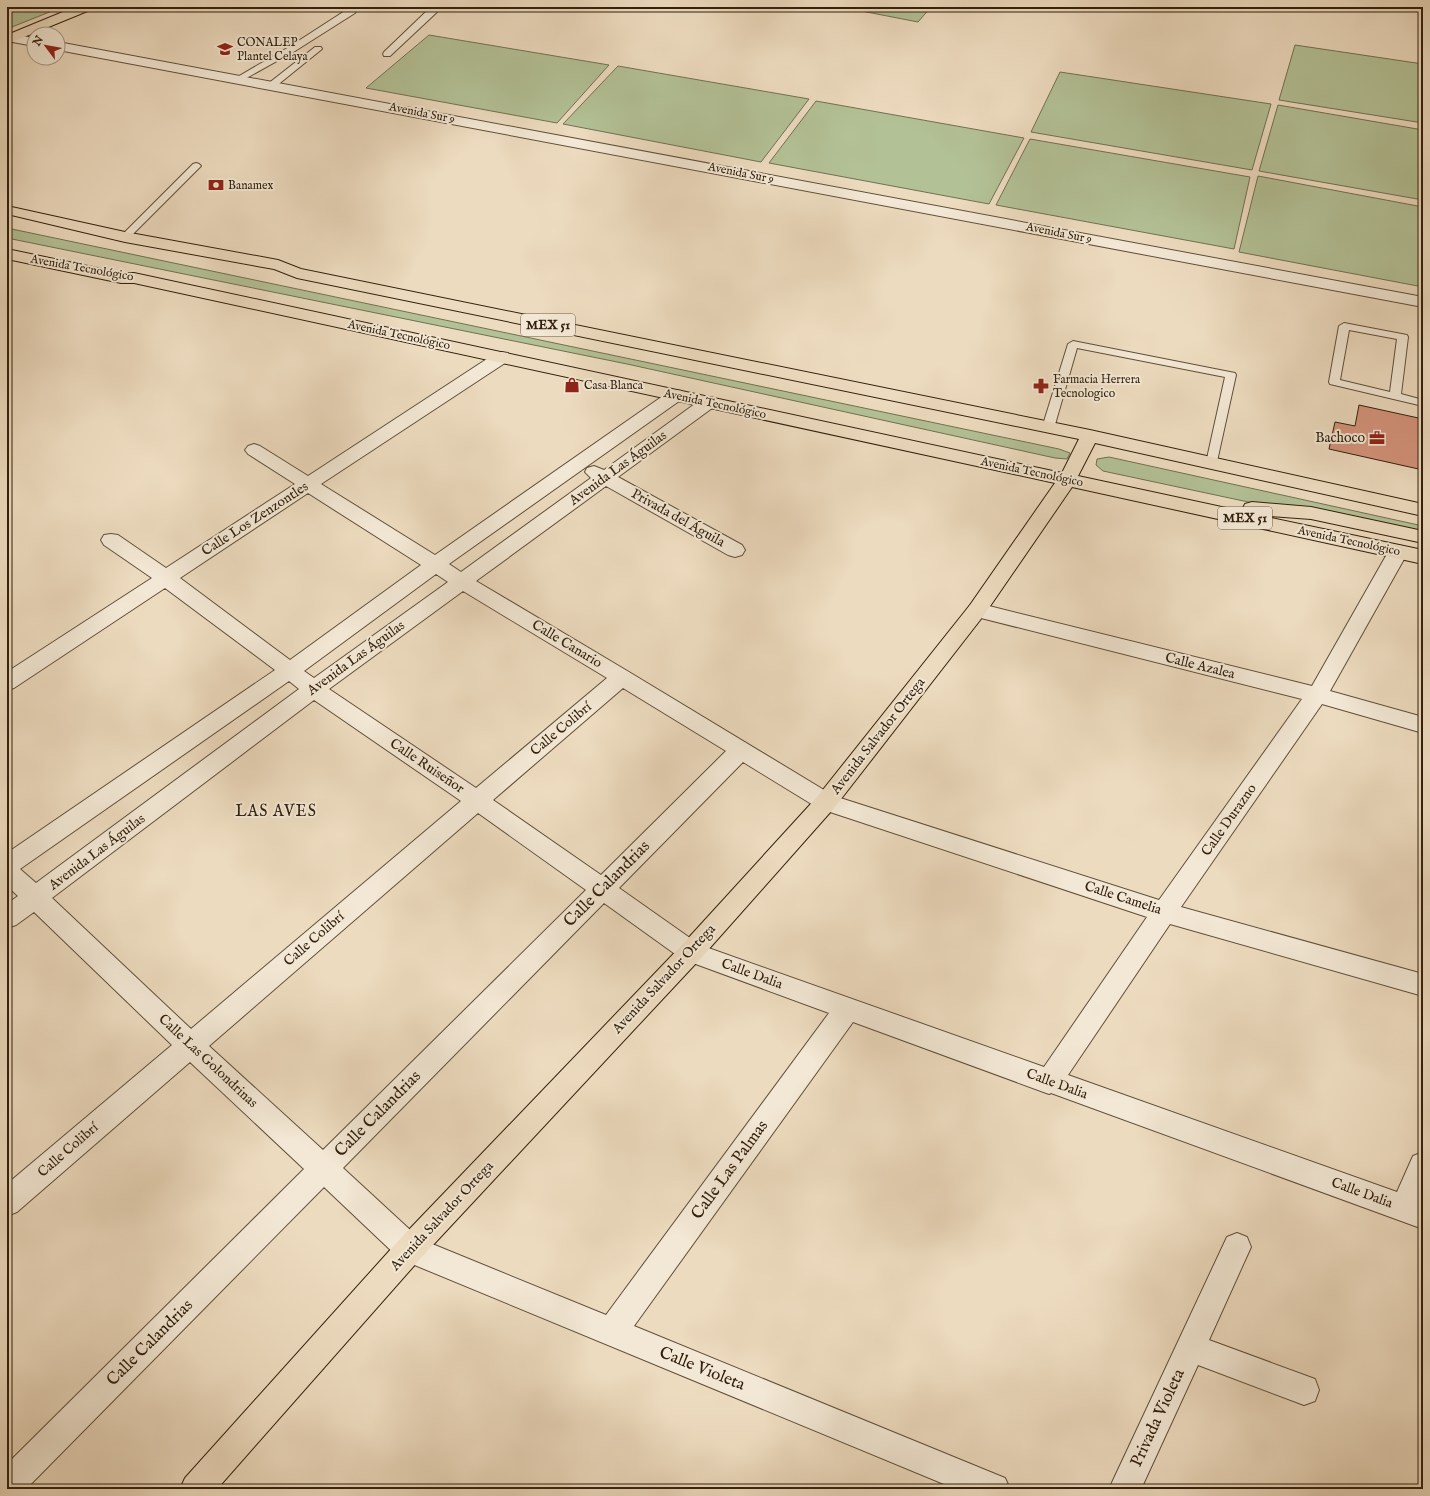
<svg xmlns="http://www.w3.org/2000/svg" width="1430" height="1496" font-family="'IM FELL English',serif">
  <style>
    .green { fill: #b3c196; stroke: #727052 }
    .building { fill: #d5947c; stroke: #31200d }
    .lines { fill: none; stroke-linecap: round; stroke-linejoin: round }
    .lane-casing { stroke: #604f3a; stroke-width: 2 }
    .street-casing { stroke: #604f3a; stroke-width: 2 }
    .primary-casing { stroke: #31200d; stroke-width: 2 }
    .lane { fill: #f3e8d5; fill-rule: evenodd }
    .street { fill: #f3e8d5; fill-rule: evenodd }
    .primary { fill: #eddbbf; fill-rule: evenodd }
    .labels { text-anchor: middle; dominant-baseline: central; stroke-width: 4; stroke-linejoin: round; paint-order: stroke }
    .far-poi-label { font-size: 12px; fill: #31200d; stroke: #f3e8d5; text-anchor: start }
    .far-street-label { font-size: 12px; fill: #31200d; stroke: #f3e8d5 }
    .shield { fill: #f3e8d5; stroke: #6b5c49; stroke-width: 1 }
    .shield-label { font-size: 13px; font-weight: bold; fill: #31200d }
    .poi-label { font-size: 14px; fill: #31200d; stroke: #f3e8d5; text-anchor: end }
    .street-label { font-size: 14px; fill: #31200d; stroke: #f3e8d5 }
    .quarter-label { font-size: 16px; letter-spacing: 1px; fill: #31200d; stroke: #f3e8d5 }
    .near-street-label { font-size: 17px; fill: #31200d; stroke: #f3e8d5 }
  </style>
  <rect width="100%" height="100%" fill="#eddbbf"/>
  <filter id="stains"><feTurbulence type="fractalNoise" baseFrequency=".005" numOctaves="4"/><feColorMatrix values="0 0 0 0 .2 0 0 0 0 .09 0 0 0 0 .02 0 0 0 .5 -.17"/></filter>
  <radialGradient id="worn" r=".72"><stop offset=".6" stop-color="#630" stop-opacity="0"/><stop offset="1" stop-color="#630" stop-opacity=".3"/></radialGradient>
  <g class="green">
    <polygon points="18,7 62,7 7,29 7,15 16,10"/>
    <polygon points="841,7 931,7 918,22"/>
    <polygon points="429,35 609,65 557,123 366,88"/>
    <polygon points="1295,45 1423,64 1423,123 1279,100"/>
    <polygon points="618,66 809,99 761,162 563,124"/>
    <polygon points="1060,72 1271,104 1252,170 1031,132"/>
    <polygon points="816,101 1024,138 989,204 769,163"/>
    <polygon points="1278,105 1423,130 1423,200 1259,171"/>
    <polygon points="1030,139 1250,177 1234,249 996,205"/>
    <polygon points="1258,176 1423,207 1423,287 1239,252"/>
    <polygon points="7,228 1059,449 1070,453 1067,459 1055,458 627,364 7,238"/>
    <polygon points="1109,457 1423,526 1423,536 1267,506 1103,471 1096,465 1097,459"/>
  </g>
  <polygon class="building" points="1359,405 1423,419 1423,470 1329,449 1335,422 1355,426"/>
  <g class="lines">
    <defs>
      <g id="lane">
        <polygon points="351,7 359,7 355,13 295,51 241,81 235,81 234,79 289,47"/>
        <polygon points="431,7 439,7 437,12 390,56 384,56 383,54 384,52"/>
        <polygon points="315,47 321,47 322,49 275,87 269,87 268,85 269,83"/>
        <polygon points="196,163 199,164 201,166 128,239 122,239 120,237 193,164"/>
        <path d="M1344,323L1407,335L1408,337L1401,394L1423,400V406L1330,384L1329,382L1339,326ZM1349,330L1397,339L1390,392L1340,380Z"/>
        <polygon points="1073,341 1235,373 1236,375 1216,466 1208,466 1206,463 1225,377 1077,348 1054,428 1052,430 1044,430 1042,428 1068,344"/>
      </g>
      <g id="street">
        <polygon points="12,34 34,38 34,46 7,41 7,35"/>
        <polygon points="58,42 1423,297 1423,307 58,50"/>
        <path d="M502,352L508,353L510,357L508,361L321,484L435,555L670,391L676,390L682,391L685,395L682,399L449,564L461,572L591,478L585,472L587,468L594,466L604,470L703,398L709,397L715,398L718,402L715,406L618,477L742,545L745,550L742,555L735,557L728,555L606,486L476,581L629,672L834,796L1159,900L1302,699L977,617L970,615L967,610L970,605L977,603L1312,686L1391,547L1398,545L1405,547L1408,552L1330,691L1423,717V733L1322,704L1181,907L1423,974V996L1170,924L1068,1075L1397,1192L1413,1156L1423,1152V1197L1421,1201H1423V1229L1051,1093L1049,1094L853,1022L634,1326L1005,1478L1010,1489H956L400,1259L324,1187L27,1488L7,1489V1464L304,1169L190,1062L17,1212L7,1216V1184L172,1045L34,912L16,925L7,928V904L18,896L7,886V853L275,670L165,588L14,688L7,690V672L152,578L104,545L101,540L104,535L111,534L118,535L166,568L295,484L248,454L245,450L248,446L254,444L260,446L308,476L496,353ZM308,493L421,565L290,660L180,578ZM436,574L448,582L314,678L304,671ZM463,591L607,678L476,788L329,689ZM289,681L299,689L36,883L20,869ZM623,688L726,751L601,875L493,800ZM314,700L461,801L191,1029L52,898ZM743,762L818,808L1147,917L1044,1067L700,945L619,888ZM478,813L586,890L323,1150L209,1046ZM604,903L682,959L829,1013L606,1315L420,1239L343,1168Z"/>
        <polygon points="1237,1233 1247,1237 1251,1247 1209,1340 1315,1379 1319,1390 1315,1401 1304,1405 1198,1365 1141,1489 1109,1489 1227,1237"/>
      </g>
      <g id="primary">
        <polygon points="75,7 92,7 90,10 7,44 7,35"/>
        <polygon points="7,206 125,232 278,260 301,269 1090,430 1423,504 1423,516 1095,443 1078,476 1245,512 1243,508 1245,504 1252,502 1311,507 1423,531 1423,543 1311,519 1257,515 1423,550 1423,564 1072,487 984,615 834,808 700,959 420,1259 217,1489 180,1489 185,1478 400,1239 682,945 818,796 970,605 1055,483 134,283 121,283 7,259 7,249 121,273 134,273 1062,473 1079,439 297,278 274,269 125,242 7,214"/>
      </g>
    </defs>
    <use href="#lane" class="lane-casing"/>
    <use href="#street" class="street-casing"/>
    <use href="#primary" class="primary-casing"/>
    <use href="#lane" class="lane"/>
    <use href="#street" class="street"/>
    <use href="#primary" class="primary"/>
  </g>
  <defs>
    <symbol id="school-bare" viewBox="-9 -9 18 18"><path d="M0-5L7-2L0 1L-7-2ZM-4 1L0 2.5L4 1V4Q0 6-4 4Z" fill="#8f2418" stroke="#f3e8d5" stroke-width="2.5" paint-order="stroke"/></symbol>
    <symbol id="bank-bare" viewBox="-9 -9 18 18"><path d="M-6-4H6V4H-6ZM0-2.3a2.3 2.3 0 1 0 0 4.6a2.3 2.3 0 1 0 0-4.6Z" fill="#8f2418" stroke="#f3e8d5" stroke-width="2.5" paint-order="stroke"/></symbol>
    <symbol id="shop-bare" viewBox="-9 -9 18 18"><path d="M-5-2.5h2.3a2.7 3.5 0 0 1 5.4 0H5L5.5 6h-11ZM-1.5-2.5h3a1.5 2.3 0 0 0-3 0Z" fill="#8f2418" stroke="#f3e8d5" stroke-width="2.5" paint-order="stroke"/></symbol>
    <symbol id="pharmacy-bare" viewBox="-9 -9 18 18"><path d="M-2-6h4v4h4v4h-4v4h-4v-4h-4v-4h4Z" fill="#8f2418" stroke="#f3e8d5" stroke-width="2.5" paint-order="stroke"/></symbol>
    <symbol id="office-bare" viewBox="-9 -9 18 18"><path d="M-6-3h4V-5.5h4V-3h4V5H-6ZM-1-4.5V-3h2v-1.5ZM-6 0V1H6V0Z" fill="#8f2418" stroke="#f3e8d5" stroke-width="2.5" paint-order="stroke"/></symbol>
  </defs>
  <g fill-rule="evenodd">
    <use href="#school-bare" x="214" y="38" width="22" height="22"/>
    <use href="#bank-bare" x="205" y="174" width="22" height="22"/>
    <use href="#shop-bare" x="561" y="374" width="22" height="22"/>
    <use href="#pharmacy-bare" x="1030" y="375" width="22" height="22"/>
    <use href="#office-bare" x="1366" y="427" width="22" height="22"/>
  </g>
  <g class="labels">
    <g class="far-poi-label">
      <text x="237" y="42">CONALEP<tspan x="237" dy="14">Plantel Celaya</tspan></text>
      <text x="228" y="185">Banamex</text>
      <text x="1053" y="379">Farmacia Herrera<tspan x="1053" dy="14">Tecnologico</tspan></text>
      <text x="584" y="385">Casa Blanca</text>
    </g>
    <g class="far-street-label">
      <text transform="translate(422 113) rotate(11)">Avenida Sur 9</text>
      <text transform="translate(741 173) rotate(11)">Avenida Sur 9</text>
      <text transform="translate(1059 233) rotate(11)">Avenida Sur 9</text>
      <text transform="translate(82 268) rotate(10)">Avenida Tecnológico</text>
      <text transform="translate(399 335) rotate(12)">Avenida Tecnológico</text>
      <text transform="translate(715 404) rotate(12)">Avenida Tecnológico</text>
      <text transform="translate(1032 472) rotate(12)">Avenida Tecnológico</text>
      <text transform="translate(1349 541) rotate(12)">Avenida Tecnológico</text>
    </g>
    <g class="shield">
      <rect x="521" y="314" width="54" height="22" rx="3"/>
      <rect x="1218" y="507" width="54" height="22" rx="3"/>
    </g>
    <g class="shield-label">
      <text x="548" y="325">MEX 51</text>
      <text x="1245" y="518">MEX 51</text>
    </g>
    <g class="poi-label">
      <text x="1365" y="438">Bachoco</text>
    </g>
    <g class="street-label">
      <text transform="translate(618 468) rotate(-36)">Avenida Las Águilas</text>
      <text transform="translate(678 518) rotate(29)">Privada del Águila</text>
      <text transform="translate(255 519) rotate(-33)">Calle Los Zenzontles</text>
      <text transform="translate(567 644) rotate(31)">Calle Canario</text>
      <text transform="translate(356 658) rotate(-36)">Avenida Las Águilas</text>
      <text transform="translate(1200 666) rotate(14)">Calle Azalea</text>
      <text transform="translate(561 729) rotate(-40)">Calle Colibrí</text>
      <text transform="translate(878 736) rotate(-52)">Avenida Salvador Ortega</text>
      <text transform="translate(427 766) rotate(34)">Calle Ruiseñor</text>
      <text transform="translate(1229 820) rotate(-55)">Calle Durazno</text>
      <text transform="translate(97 852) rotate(-37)">Avenida Las Águilas</text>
      <text transform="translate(1123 898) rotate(18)">Calle Camelia</text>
      <text transform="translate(314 939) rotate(-41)">Calle Colibrí</text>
      <text transform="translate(752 974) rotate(20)">Calle Dalia</text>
      <text transform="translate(664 979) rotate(-47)">Avenida Salvador Ortega</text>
      <text transform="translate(208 1061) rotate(43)">Calle Las Golondrinas</text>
      <text transform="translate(1057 1084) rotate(20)">Calle Dalia</text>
      <text transform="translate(68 1150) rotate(-41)">Calle Colibrí</text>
      <text transform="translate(1362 1193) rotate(20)">Calle Dalia</text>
      <text transform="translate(442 1216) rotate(-47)">Avenida Salvador Ortega</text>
    </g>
    <g class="quarter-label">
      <text x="276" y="812">LAS AVES</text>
    </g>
    <g class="near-street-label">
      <text transform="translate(607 884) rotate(-45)">Calle Calandrias</text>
      <text transform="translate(378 1114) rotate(-45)">Calle Calandrias</text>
      <text transform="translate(730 1170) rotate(-54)">Calle Las Palmas</text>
      <text transform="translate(150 1343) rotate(-45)">Calle Calandrias</text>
      <text transform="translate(702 1369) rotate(22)">Calle Violeta</text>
      <text transform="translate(1158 1418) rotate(-65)">Privada Violeta</text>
    </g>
  </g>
  <rect width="1430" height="1496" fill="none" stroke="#eddbbf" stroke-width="24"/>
  <rect x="8" y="8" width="1414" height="1480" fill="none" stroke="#31200d" stroke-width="2"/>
  <rect x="12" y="12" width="1406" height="1472" fill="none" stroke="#31200d"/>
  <g transform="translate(46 46) rotate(302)"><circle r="19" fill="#f3e8d5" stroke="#a59885"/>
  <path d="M0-3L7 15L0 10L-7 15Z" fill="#8f2418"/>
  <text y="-6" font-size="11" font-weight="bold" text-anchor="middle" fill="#31200d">N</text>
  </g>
  <rect width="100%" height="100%" filter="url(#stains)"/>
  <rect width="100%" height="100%" fill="url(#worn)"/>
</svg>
